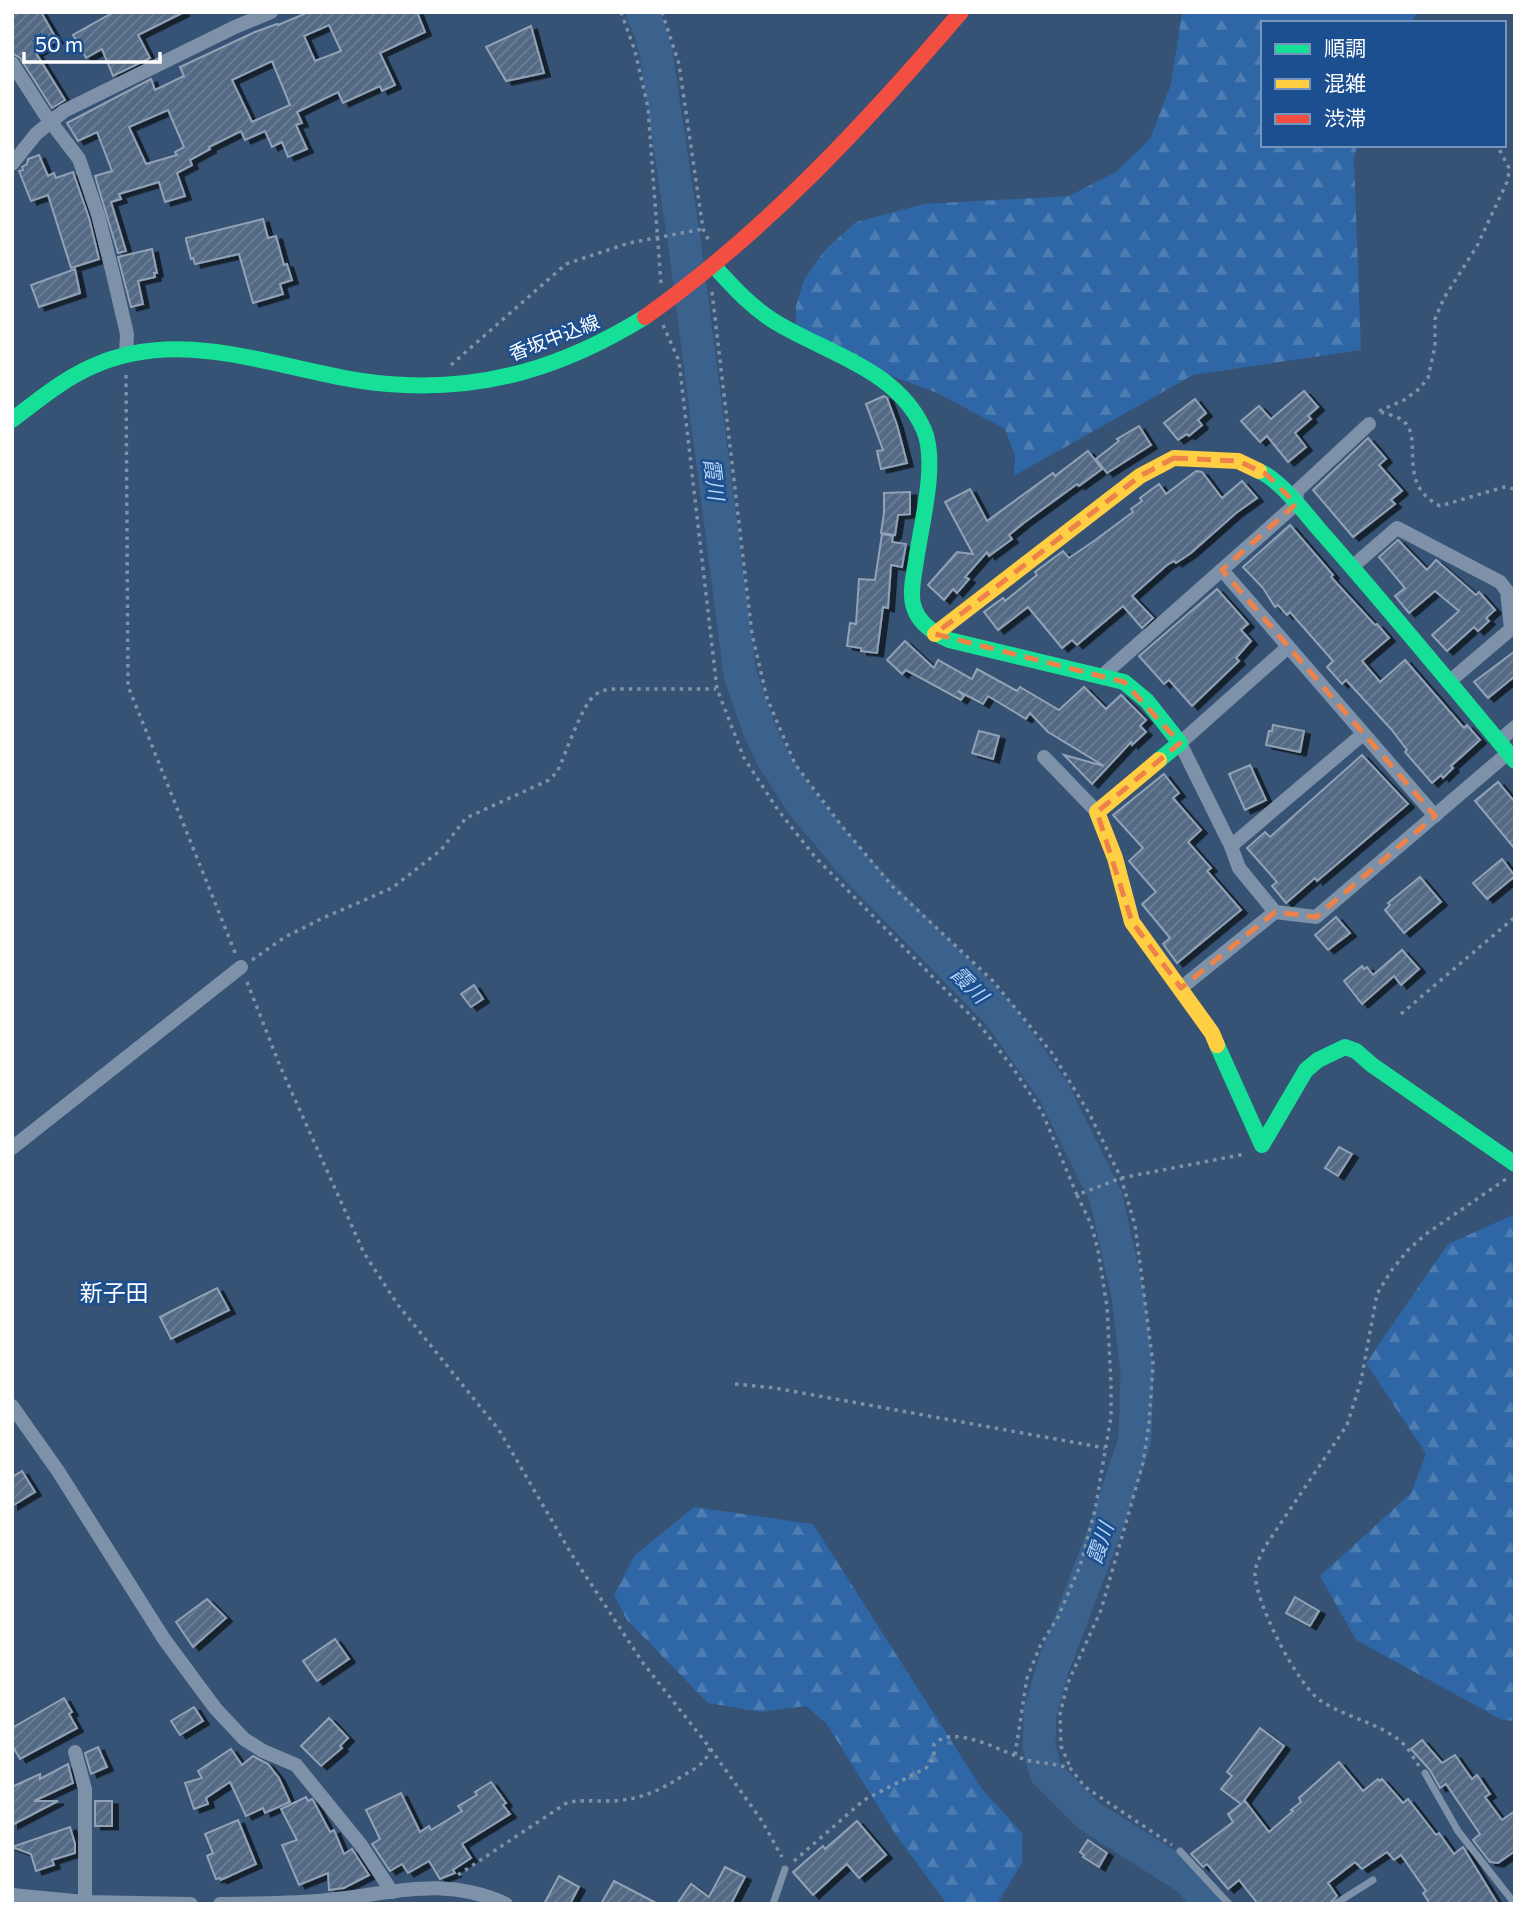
<svg xmlns="http://www.w3.org/2000/svg" width="1527" height="1916" font-family="Commissioner,'Noto Sans JP',sans-serif">
  <style>
    .forest { fill: url(#forest-firs) }
    .lines { fill: none; stroke-linecap: round; stroke-linejoin: round }
    .river { stroke: #3b618d; stroke-width: 33 }
    .building { fill: url(#building-hatch); stroke: #92a2b6; stroke-width: 2; fill-rule: evenodd; filter: url(#shadow) }
    .path { stroke: #7d92a8; stroke-width: 3.5; stroke-dasharray: 3.5 5; stroke-linecap: butt }
    .lane { stroke: #7d92a8; stroke-width: 7 }
    .street { stroke: #7d92a8; stroke-width: 14 }
    .fast { stroke: #16e098; stroke-width: 16 }
    .slow { stroke: #ffcf43; stroke-width: 16 }
    .jam { stroke: #f24e42; stroke-width: 16 }
    .marked { fill: none; stroke: #ee8249; stroke-width: 5; stroke-dasharray: 14 9; stroke-linejoin: round }
    .labels { text-anchor: middle; dominant-baseline: central; stroke-width: 5; stroke-linejoin: round; paint-order: stroke }
    .street-label { font-size: 19px; fill: #fff; stroke: #1b4f8f }
    .water-label { font-size: 21px; font-style: italic; fill: #b5d3f5; stroke: #1b4f8f }
    .quarter-label { font-size: 23px; fill: #fff; stroke: #1b4f8f }
  </style>
  <defs>
    <pattern id="forest-firs" width="22" height="20" patternUnits="userSpaceOnUse" patternTransform="scale(1.75)"><rect width="22" height="20" fill="#2f66a5"/><path d="M5 1l3.5 6h-7zM16 11l3.5 6h-7z" fill="#4e7db2"/></pattern>
    <pattern id="building-hatch" width="6" height="6" patternUnits="userSpaceOnUse" patternTransform="scale(1.75)"><rect width="6" height="6" fill="#526984"/><path d="M-1 1l2-2M0 6l6-6M5 7l2-2" fill="none" stroke="#6c8096"/></pattern>
    <filter id="shadow"><feDropShadow dx="6" dy="3.5" stdDeviation="0" flood-color="#0009"/></filter>
  </defs>
  <rect width="100%" height="100%" fill="#365274"/>
  <g class="forest">
    <polygon points="1182,12 1419,12 1409,23 1263,23 1263,145 1357,145 1354,160 1361,350 1193,375 1014,476 1015,456 1005,429 937,393 832,354 796,329 796,306 804,280 824,251 856,222 924,204 1069,196 1116,172 1150,139 1171,84"/>
    <polygon points="1515,1214 1515,1721 1502,1720 1356,1640 1320,1576 1411,1493 1426,1454 1366,1363 1448,1244"/>
    <polygon points="694,1507 813,1524 982,1789 1022,1833 1022,1863 997,1904 947,1904 896,1835 826,1723 806,1706 761,1712 708,1703 627,1620 614,1595 634,1556"/>
  </g>
  <g class="lines">
    <polyline class="river" points="642,12 650,31 656,53 685,247 740,674 758,727 772,757 803,805 854,866 1000,1015 1054,1092 1106,1197 1128,1296 1137,1372 1135,1440 1106,1527 1052,1670 1040,1713 1039,1747 1046,1773 1088,1815 1190,1880 1209,1904"/>
  </g>
  <g class="building">
    <polygon points="12,12 41,12 57,40 36,53 65,100 52,108 20,58 12,53"/>
    <polygon points="114,12 184,12 138,35 150,58 113,76 102,49 86,58 73,35"/>
    <path d="M309,12H417L425,32L380,53L395,85L382,91L380,86L343,103L338,92L297,112L302,123L296,125L307,149L288,157L282,142L272,147L265,131L245,140L241,131L209,147L210,149L190,160L192,165L177,173L185,196L165,202L159,182L119,194L121,199L111,202L126,251L118,253L95,176L112,171L97,132L78,141L67,123L151,79L155,90L184,76L180,67L255,32L277,24L278,25ZM329,25L341,51L315,61L304,36ZM272,61L290,105L252,122L232,80ZM168,110L184,147L175,152L177,155L146,164L129,127Z"/>
    <polygon points="531,26 544,73 506,81 486,47"/>
    <polygon points="39,155 48,176 54,173 56,178 73,172 89,218 99,259 71,268 48,195 31,201 19,171 23,170 22,167 27,164 28,159"/>
    <polygon points="263,219 268,238 276,236 284,265 287,264 292,280 280,284 283,294 253,303 239,254 195,264 193,258 191,259 186,240 186,238"/>
    <polygon points="152,249 157,273 154,273 155,277 138,281 143,304 131,307 118,257"/>
    <polygon points="75,269 80,293 39,307 31,285"/>
    <polygon points="1304,391 1318,407 1308,416 1311,419 1295,433 1306,447 1288,462 1267,436 1260,442 1241,421 1259,406 1271,419"/>
    <polygon points="884,396 887,398 897,425 907,463 881,469 877,451 883,450 866,404"/>
    <polygon points="1195,399 1206,413 1198,420 1202,425 1189,436 1187,434 1178,440 1164,423"/>
    <polygon points="1139,426 1151,445 1107,473 1096,459 1119,441 1117,439"/>
    <polygon points="1368,438 1386,459 1379,465 1402,491 1391,500 1395,504 1353,537 1313,490"/>
    <polygon points="1088,451 1102,469 1079,486 1077,484 1025,522 1009,535 1012,539 989,556 987,552 965,577 969,579 957,593 953,589 944,600 928,585 957,552 973,554 945,502 970,489 987,521 1053,473 1055,476"/>
    <polygon points="1196,471 1202,472 1222,498 1242,481 1257,498 1236,513 1191,553 1176,563 1174,561 1167,565 1132,596 1153,618 1142,628 1123,606 1077,645 1072,640 1062,648 1028,607 998,630 984,612 1003,598 1005,601 1037,575 1035,572 1063,551 1069,558 1094,541 1133,512 1131,509 1142,501 1140,498 1159,484 1166,494"/>
    <polygon points="910,492 910,514 898,515 895,535 881,533 884,513 884,493"/>
    <polygon points="1290,525 1333,575 1331,577 1375,625 1377,624 1389,638 1362,661 1380,682 1405,660 1464,728 1467,725 1480,740 1451,766 1453,768 1443,778 1441,775 1432,783 1405,752 1407,750 1391,729 1346,680 1342,684 1327,667 1333,661 1290,612 1287,615 1278,605 1275,607 1263,588 1243,567"/>
    <polygon points="882,534 893,536 892,542 906,544 902,567 891,565 888,608 883,607 877,653 861,651 861,648 847,646 850,623 856,624 859,579 875,580"/>
    <polygon points="1398,540 1427,570 1436,560 1476,595 1479,592 1495,610 1486,618 1489,621 1478,631 1474,627 1447,651 1432,635 1459,611 1435,591 1409,613 1395,596 1405,588 1379,557"/>
    <polygon points="1217,589 1248,624 1241,630 1251,641 1236,658 1239,661 1192,706 1169,680 1164,684 1139,656"/>
    <polygon points="905,641 934,668 938,660 972,679 977,669 1017,691 1020,687 1059,710 1084,687 1106,709 1121,695 1146,720 1140,726 1146,732 1132,745 1131,742 1092,784 1064,755 1104,766 1048,732 1030,713 1026,719 988,696 983,704 958,691 964,696 961,700 906,670 902,674 887,660"/>
    <polygon points="1515,651 1515,676 1488,698 1474,682"/>
    <polygon points="1273,725 1304,731 1300,752 1266,745 1269,731 1272,731"/>
    <polygon points="979,731 999,736 993,759 972,753"/>
    <polygon points="1362,755 1408,804 1317,881 1315,878 1286,903 1272,886 1277,882 1247,848 1265,832 1270,837"/>
    <polygon points="1250,765 1266,800 1245,810 1229,774"/>
    <polygon points="1164,774 1179,793 1173,798 1201,830 1188,842 1211,868 1207,871 1241,910 1177,963 1163,944 1170,938 1142,904 1156,892 1129,861 1143,848 1113,815"/>
    <polygon points="1498,782 1515,802 1515,849 1475,801"/>
    <polygon points="1502,859 1515,876 1487,899 1473,883"/>
    <polygon points="1420,877 1441,902 1404,933 1385,910 1390,905 1388,903"/>
    <polygon points="1336,917 1350,933 1328,950 1315,935"/>
    <polygon points="1402,950 1419,969 1401,985 1394,976 1362,1004 1344,981 1362,966 1364,969 1367,967 1373,975"/>
    <polygon points="474,985 483,999 471,1007 461,994"/>
    <polygon points="1339,1147 1352,1154 1338,1176 1325,1168"/>
    <polygon points="217,1288 229,1310 171,1339 160,1317"/>
    <polygon points="22,1471 35,1492 12,1506 12,1477"/>
    <polygon points="1295,1597 1319,1611 1310,1626 1286,1613"/>
    <polygon points="207,1599 226,1618 193,1647 176,1622"/>
    <polygon points="335,1639 349,1659 317,1681 303,1661"/>
    <polygon points="64,1698 72,1712 69,1714 77,1728 20,1759 12,1745 12,1728"/>
    <polygon points="194,1707 203,1721 180,1735 171,1721"/>
    <polygon points="329,1718 348,1738 340,1746 342,1748 321,1766 301,1746"/>
    <polygon points="1260,1728 1284,1746 1243,1802 1245,1801 1269,1832 1293,1811 1291,1810 1301,1802 1299,1798 1339,1762 1363,1791 1378,1779 1380,1781 1382,1779 1403,1803 1408,1799 1436,1835 1439,1833 1454,1854 1463,1847 1498,1904 1430,1904 1423,1893 1426,1891 1401,1855 1394,1860 1387,1852 1362,1869 1355,1862 1328,1883 1337,1896 1329,1904 1258,1904 1239,1880 1228,1889 1207,1864 1203,1867 1191,1854 1233,1822 1228,1814 1241,1804 1221,1789 1232,1776 1227,1772"/>
    <polygon points="1422,1740 1442,1763 1455,1755 1472,1779 1477,1775 1490,1794 1485,1797 1502,1820 1515,1811 1515,1851 1498,1863 1490,1862 1473,1840 1480,1834 1446,1784 1440,1788 1430,1770 1411,1749"/>
    <polygon points="98,1747 107,1767 91,1774 85,1753"/>
    <polygon points="231,1749 242,1765 253,1756 268,1764 279,1778 290,1802 265,1813 263,1808 246,1816 230,1782 206,1798 208,1804 194,1809 185,1783 202,1778 198,1771"/>
    <polygon points="68,1764 73,1783 34,1801 58,1801 12,1825 12,1787 40,1774 40,1779"/>
    <polygon points="491,1782 506,1803 503,1805 510,1814 462,1844 471,1858 453,1870 455,1873 440,1879 429,1861 408,1873 402,1864 390,1871 372,1844 380,1839 366,1810 401,1793 420,1832 429,1826 431,1830 462,1811 458,1806 477,1795 475,1792"/>
    <polygon points="306,1797 308,1801 312,1799 314,1802 330,1832 334,1830 344,1854 352,1849 369,1875 344,1888 329,1890 328,1873 299,1885 282,1845 297,1840 281,1809"/>
    <rect x="95" y="1801" width="17" height="25"/>
    <polygon points="238,1820 256,1864 221,1880 220,1878 216,1879 207,1856 213,1853 205,1834"/>
    <polygon points="857,1821 886,1855 859,1878 847,1864 813,1895 793,1872 823,1846 825,1849"/>
    <polygon points="70,1827 75,1844 75,1853 52,1860 54,1865 36,1871 31,1854 12,1847"/>
    <polygon points="1088,1840 1107,1853 1099,1867 1083,1857 1084,1855 1080,1852"/>
    <polygon points="725,1867 745,1877 731,1904 677,1904 691,1884 709,1897"/>
    <polygon points="559,1876 579,1887 570,1904 544,1904"/>
    <polygon points="614,1881 658,1904 601,1904"/>
  </g>
  <g class="lines">
    <g class="path">
      <polyline points="621,12 635,51 648,108 661,284"/>
      <polyline points="662,12 679,64 703,229 710,243"/>
      <polyline points="712,292 752,634 767,698 795,764 841,825 893,887 993,981 1052,1053 1089,1113 1121,1178 1135,1225 1153,1364 1149,1424 1143,1463 1101,1610 1067,1685 1060,1714 1061,1746 1071,1769"/>
      <polyline points="663,325 679,361 717,689 744,758 778,810 815,857 979,1024 1013,1068 1042,1112 1077,1195 1121,1178 1245,1154"/>
      <polyline points="451,365 566,264 629,243 703,229"/>
      <polyline points="126,375 128,686 236,955"/>
      <polyline points="1379,411 1404,400 1419,389 1428,378 1435,346 1435,319 1444,298 1477,246 1508,180 1509,168 1497,145"/>
      <path d="M1381,412C1387,414 1396,416 1402,420C1426,437 1394,483 1440,506L1504,487L1515,489"/>
      <path d="M252,960L285,937L323,918L392,888L441,850L466,818L549,780L557,772C566,754 581,706 595,695C601,690 609,689 617,689H716"/>
      <polyline points="247,982 280,1066 364,1253 398,1305 499,1430 572,1555 643,1663 710,1748 762,1821 782,1857"/>
      <polyline points="1401,1014 1515,917"/>
      <polyline points="735,1384 775,1388 1105,1448"/>
      <polyline points="1015,1755 1027,1678 1041,1644 1058,1617 1080,1566 1095,1510 1111,1417 1111,1384 1107,1307 1098,1250 1091,1224 1077,1195"/>
      <path d="M1419,1766C1413,1757 1407,1746 1399,1740C1376,1722 1345,1717 1321,1701C1297,1685 1255,1602 1255,1573C1255,1565 1261,1556 1264,1548L1347,1425L1361,1381L1377,1294L1391,1271L1408,1250L1426,1234L1506,1179"/>
      <path d="M794,1861L864,1800L926,1768L934,1758V1744C955,1723 1003,1753 1027,1760C1042,1764 1057,1763 1071,1769L1085,1787L1172,1845"/>
      <path d="M458,1875L568,1802C582,1800 594,1801 607,1801C637,1801 660,1791 684,1775C696,1768 707,1763 710,1748"/>
    </g>
    <g class="lane">
      <polyline points="1425,1773 1458,1831 1515,1904"/>
      <polyline points="1180,1851 1229,1904"/>
      <polyline points="773,1904 785,1869"/>
      <polyline points="1335,1904 1373,1880"/>
    </g>
    <g class="street">
      <polyline points="12,63 44,113 79,159 98,215 113,274 127,334 126,355"/>
      <polyline points="12,164 36,134 64,111 235,27 271,12"/>
      <polyline points="1352,567 1397,528 1500,582 1507,591 1511,629 1450,681"/>
      <polyline points="1222,570 1435,816"/>
      <polyline points="1288,647 1180,743 1231,846 1239,868 1275,912 1316,917 1508,753"/>
      <polyline points="1102,676 1296,504 1297,491 1369,424"/>
      <polyline points="1499,741 1515,727"/>
      <polyline points="1044,757 1097,812"/>
      <polyline points="1231,846 1363,734"/>
      <polyline points="1181,988 1275,912"/>
      <polyline points="12,1148 241,967"/>
      <polyline points="12,1406 58,1471 164,1639 215,1708 244,1739 263,1751 296,1765 361,1845 392,1892"/>
      <polyline points="75,1752 85,1789 85,1902"/>
      <polyline points="12,1895 85,1902 191,1904"/>
      <path d="M220,1904C255,1903 292,1904 327,1900C392,1894 443,1875 506,1904"/>
    </g>
    <g class="fast">
      <path d="M714,266C733,287 752,308 777,323C829,354 898,370 924,430C938,463 921,525 916,561C914,574 910,591 913,604C917,622 933,633 949,640L1124,682L1147,701L1180,743L1159,760"/>
      <path d="M12,420C37,401 62,380 91,367C189,322 289,376 388,384C484,392 564,367 645,317"/>
      <path d="M1259,471C1282,481 1307,516 1324,535C1389,609 1452,685 1515,761"/>
      <polyline points="1217,1045 1262,1145 1306,1070 1318,1060 1345,1047 1356,1051 1372,1065 1515,1164"/>
    </g>
    <g class="slow">
      <polyline points="935,634 1140,476 1174,458 1238,461 1259,471"/>
      <polyline points="1159,760 1097,812 1115,858 1132,922 1212,1033 1217,1045"/>
    </g>
    <path class="jam" d="M645,317C765,232 866,123 961,12"/>
  </g>
  <path class="marked" d="M1174,458L1238,461L1266,474L1296,504L1222,570L1435,816L1316,917L1275,912L1181,988L1132,922L1097,812L1180,743L1124,682L935,634L1140,476Z"/>
  <g class="labels">
    <g class="street-label">
      <text transform="translate(554 337) rotate(-21)">香坂中込線</text>
    </g>
    <g class="water-label">
      <text transform="translate(715 479) rotate(83)">霞川</text>
      <text transform="translate(970 984) rotate(45)">霞川</text>
      <text transform="translate(1099 1543) rotate(-71)">霞川</text>
    </g>
    <g class="quarter-label">
      <text x="114" y="1292">新子田</text>
    </g>
  </g>
  <rect width="1527" height="1916" fill="none" stroke="#ffffff" stroke-width="28"/>
  <rect x="1261" y="21" width="245" height="126" fill="#1b4f8f" stroke="#7695bc" stroke-width="2"/>
  <rect x="1275" y="44" width="35" height="10" fill="#16e098" stroke="#7695bc" stroke-width="2"/>
  <text x="1324" y="56" font-size="21" fill="#ffffff">順調</text>
  <rect x="1275" y="79" width="35" height="10" fill="#ffcf43" stroke="#7695bc" stroke-width="2"/>
  <text x="1324" y="91" font-size="21" fill="#ffffff">混雑</text>
  <rect x="1275" y="114" width="35" height="10" fill="#f24e42" stroke="#7695bc" stroke-width="2"/>
  <text x="1324" y="126" font-size="21" fill="#ffffff">渋滞</text>
  <path d="M24 52v10h136v-10" fill="none" stroke="#ffffff" stroke-width="3.5"/>
  <text x="35" y="52" font-size="21" fill="#ffffff" stroke="#1b4f8f" stroke-width="5" paint-order="stroke">50 m</text>
</svg>
